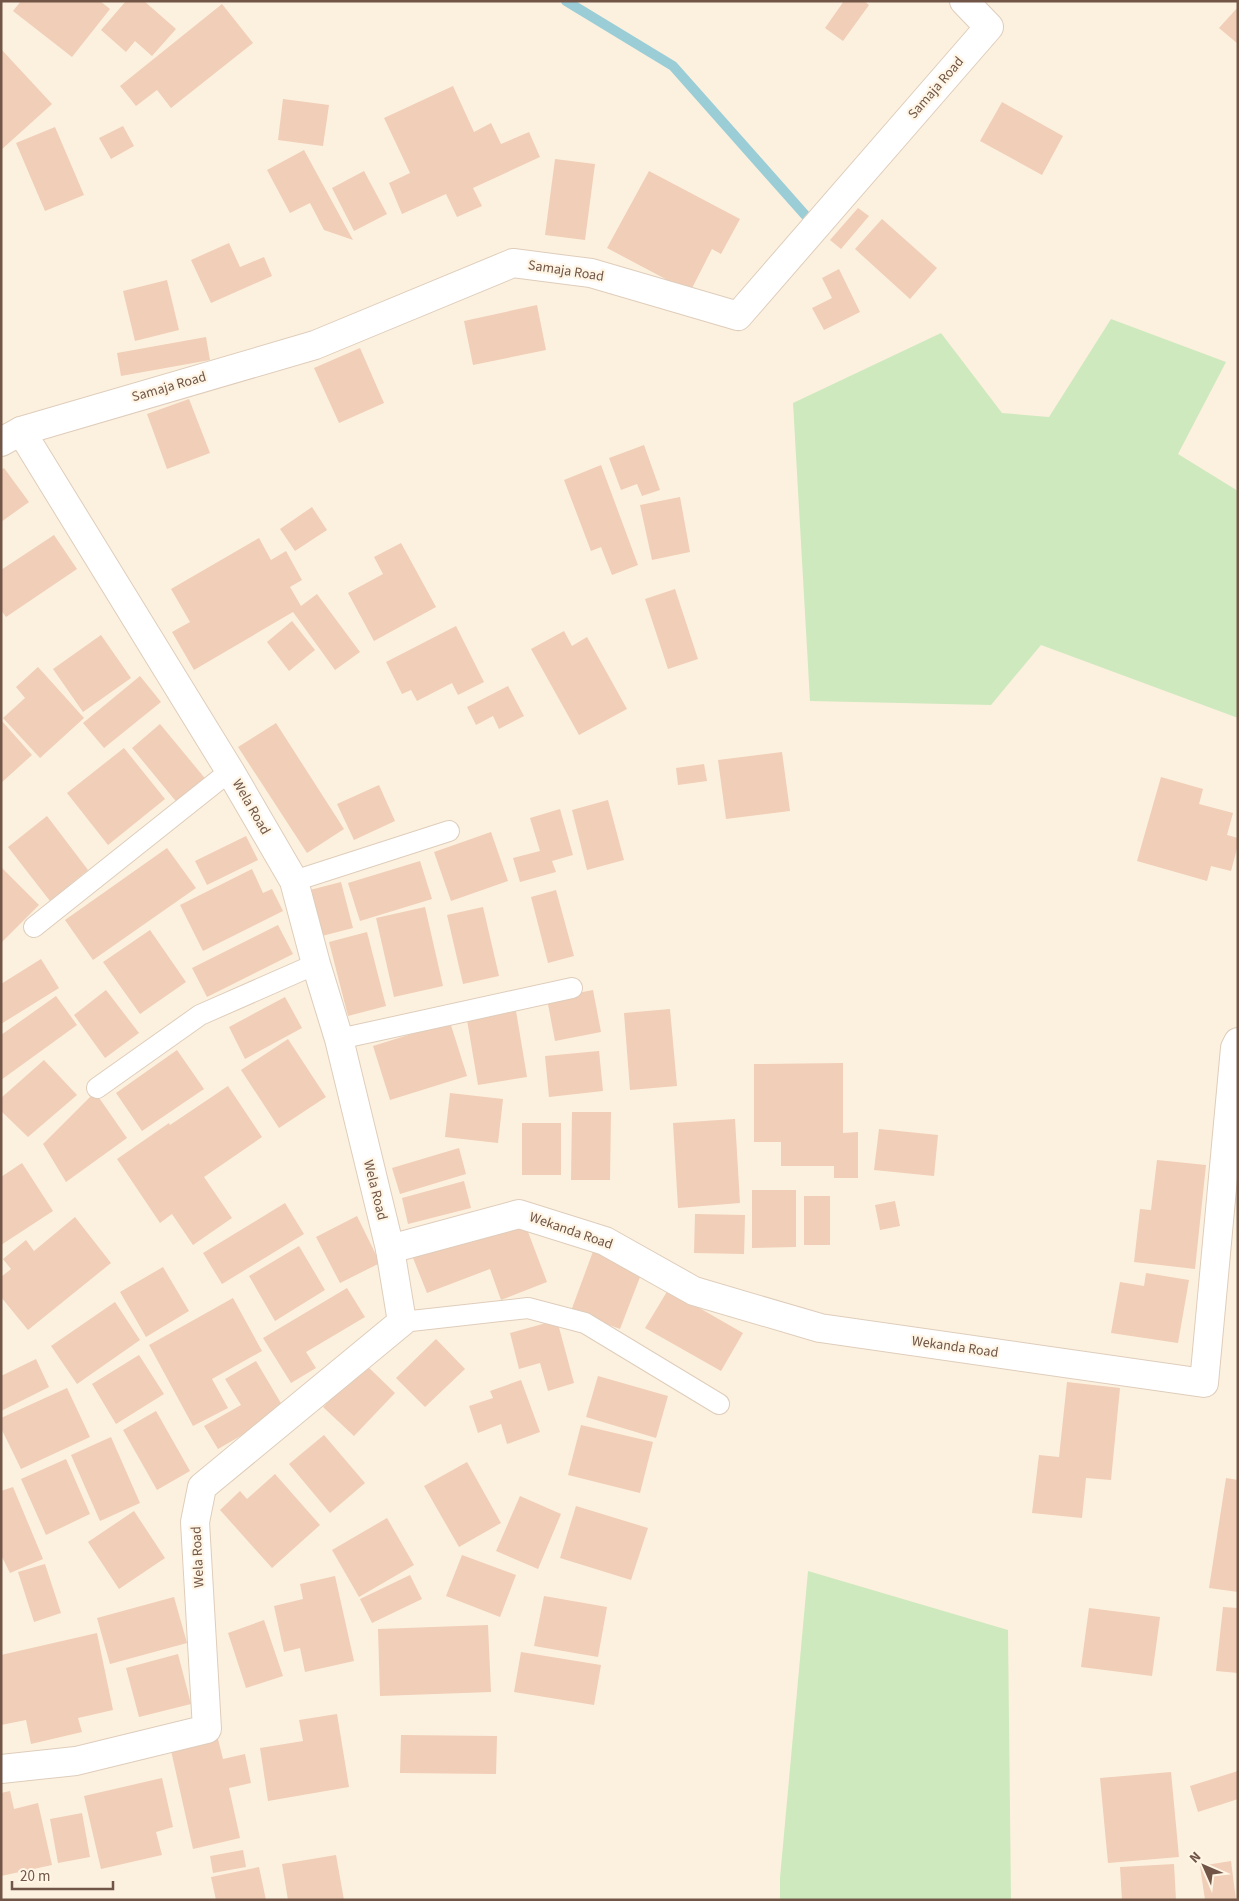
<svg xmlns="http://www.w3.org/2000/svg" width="1239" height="1901" font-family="'Source Sans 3',sans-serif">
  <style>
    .green { fill: #cfe9be }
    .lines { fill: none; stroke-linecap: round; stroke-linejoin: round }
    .stream { stroke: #9acdd6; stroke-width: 10 }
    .building { fill: #f1ceb7 }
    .service-casing { stroke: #dfcdbb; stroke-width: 22 }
    .minor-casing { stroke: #dfcdbb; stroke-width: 30 }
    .service { stroke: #fff; stroke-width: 20 }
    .minor { stroke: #fff; stroke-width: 28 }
    .labels { text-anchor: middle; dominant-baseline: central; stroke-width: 4.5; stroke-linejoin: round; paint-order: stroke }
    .street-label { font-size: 14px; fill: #715647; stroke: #fff5e5 }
  </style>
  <rect width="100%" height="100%" fill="#fcf1df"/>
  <g class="green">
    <polygon points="1111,319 1226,362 1178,454 1238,491 1238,718 1041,645 991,705 810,701 793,403 941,333 1002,413 1049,417"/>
    <polygon points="808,1571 1008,1630 1011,1900 780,1900 780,1878"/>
  </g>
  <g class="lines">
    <polyline class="stream" points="566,1 673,66 806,216"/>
  </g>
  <g class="building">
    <polygon points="21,1 100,1 110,9 72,57 13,11"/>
    <polygon points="126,1 144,1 176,29 152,56 135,41 126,52 101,30"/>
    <polygon points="844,1 864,1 869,5 843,41 825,28"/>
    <polygon points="222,4 253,43 171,108 157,90 136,106 120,86"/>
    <polygon points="1238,7 1238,44 1219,28"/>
    <polygon points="1,49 52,104 1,150"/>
    <polygon points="453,86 474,132 491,123 501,144 529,132 540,157 473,188 482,206 457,217 446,194 402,214 389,183 410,173 384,118"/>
    <polygon points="283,99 329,105 323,146 278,140"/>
    <polygon points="1002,102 1063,136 1042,175 980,141"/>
    <polygon points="123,126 134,146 111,159 99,138"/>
    <polygon points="55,127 84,195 45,211 16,143"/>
    <polygon points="304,150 353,240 324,230 310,203 290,213 267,170"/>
    <polygon points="555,159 595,164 585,240 545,235"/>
    <polygon points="364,171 387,214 354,231 332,188"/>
    <polygon points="649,171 740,219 721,254 712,249 690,292 607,248"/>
    <polygon points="858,208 869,216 841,249 830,240"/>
    <polygon points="882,219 937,268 910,299 855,249"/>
    <polygon points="229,243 240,267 264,257 272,276 211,303 191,260"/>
    <polygon points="839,269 860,312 824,330 812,308 832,298 822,278"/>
    <polygon points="167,280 179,330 135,341 123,291"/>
    <polygon points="537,305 546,350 473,365 464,321"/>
    <polygon points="206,337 210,360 121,376 117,353"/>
    <polygon points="360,348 384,403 339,423 314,368"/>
    <polygon points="189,399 210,453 167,469 147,414"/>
    <polygon points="644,445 660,490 642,496 637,484 621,490 609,458"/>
    <polygon points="601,465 638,565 612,575 601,547 591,551 564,480"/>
    <polygon points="4,468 29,502 1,522 1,470"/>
    <polygon points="680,497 690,552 652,560 640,505"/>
    <polygon points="312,507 327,530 295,551 280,529"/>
    <polygon points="54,535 77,569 6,617 1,610 1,570"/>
    <polygon points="259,538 271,560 286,551 302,580 290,587 301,606 317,594 360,652 335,670 293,612 194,670 172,632 190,622 171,589"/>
    <polygon points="401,543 436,607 374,641 348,593 383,574 374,557"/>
    <polygon points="675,589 698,659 668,669 645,599"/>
    <polygon points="292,621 315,650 289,671 267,642"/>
    <polygon points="456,626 484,682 458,695 452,683 417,701 411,690 402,694 386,662"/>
    <polygon points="564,631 572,646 587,637 627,709 579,735 531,649"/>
    <polygon points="101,635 131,678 83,712 53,669"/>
    <polygon points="38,667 84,718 40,758 3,718 25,698 16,687"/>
    <polygon points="140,676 161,702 104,748 83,723"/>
    <polygon points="508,686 524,716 499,729 493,716 476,725 467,707"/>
    <polygon points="1,720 32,755 1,783"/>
    <polygon points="276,723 344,829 307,853 238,747"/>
    <polygon points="160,724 208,782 179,805 132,748"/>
    <polygon points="124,748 165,799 108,845 67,793"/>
    <polygon points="782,752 790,811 726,819 718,760"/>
    <polygon points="704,764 707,781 678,785 676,768"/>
    <polygon points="1161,777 1203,789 1199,804 1233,813 1227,835 1238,838 1238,845 1231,871 1211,866 1207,881 1137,861"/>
    <polygon points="379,785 395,821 354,840 337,804"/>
    <polygon points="608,800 624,860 587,870 572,810"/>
    <polygon points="560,809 573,855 552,861 556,872 520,882 513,858 540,851 530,818"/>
    <polygon points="47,816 88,870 50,901 8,847"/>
    <polygon points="491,832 508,881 451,901 434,852"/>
    <polygon points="246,836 258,860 207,885 195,861"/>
    <polygon points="167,848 196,888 93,960 65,920"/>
    <polygon points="420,861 432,899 360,921 348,883"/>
    <polygon points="1,867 39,905 1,943"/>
    <polygon points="252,869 263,893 272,889 283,911 203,951 180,905"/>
    <polygon points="341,882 353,928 318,937 306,891"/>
    <polygon points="556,890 574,956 548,963 531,897"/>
    <polygon points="425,907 443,986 394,997 376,918"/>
    <polygon points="483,907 499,976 463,984 447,915"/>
    <polygon points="278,925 293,954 207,997 192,968"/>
    <polygon points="150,930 186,982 140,1014 103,962"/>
    <polygon points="367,932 386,1006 348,1016 329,942"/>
    <polygon points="41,959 59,988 1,1024 1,984"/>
    <polygon points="106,990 139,1033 105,1058 74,1015"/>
    <polygon points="593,990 601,1032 555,1041 547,999"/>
    <polygon points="56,996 77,1025 1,1080 1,1035"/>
    <polygon points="285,997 302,1028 245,1059 229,1027"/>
    <polygon points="670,1009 677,1086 630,1090 624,1013"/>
    <polygon points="516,1011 527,1077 478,1085 467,1020"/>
    <polygon points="450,1022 467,1076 390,1100 373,1046"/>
    <polygon points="288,1039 326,1097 279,1128 241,1070"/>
    <polygon points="177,1050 204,1089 142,1131 116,1093"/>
    <polygon points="599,1051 603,1091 549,1097 545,1056"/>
    <polygon points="44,1060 77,1095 28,1137 1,1111 1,1098"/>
    <polygon points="843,1063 843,1133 858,1132 858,1178 834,1178 834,1166 781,1166 781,1142 754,1142 754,1064"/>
    <polygon points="228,1086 262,1137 204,1177 232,1218 193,1245 172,1214 160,1223 117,1159 169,1123 170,1125"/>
    <polygon points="95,1092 127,1138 66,1182 43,1144"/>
    <polygon points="450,1093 503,1099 498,1143 445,1137"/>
    <polygon points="572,1112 611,1112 610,1180 571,1180"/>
    <polygon points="735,1119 740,1203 678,1208 673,1123"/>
    <rect x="522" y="1123" width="39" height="52"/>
    <polygon points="879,1129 938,1135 934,1176 874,1170"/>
    <polygon points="459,1148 466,1174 400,1194 392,1168"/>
    <polygon points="1157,1160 1206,1165 1195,1269 1134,1262 1140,1209 1151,1210"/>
    <polygon points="22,1163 53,1211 1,1245 1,1177"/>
    <polygon points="464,1181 471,1208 408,1224 402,1198"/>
    <polygon points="752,1190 796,1190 796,1247 752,1248"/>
    <rect x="804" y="1196" width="26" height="49"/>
    <polygon points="895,1201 900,1226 880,1230 875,1205"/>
    <polygon points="285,1203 304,1234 222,1284 203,1253"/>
    <polygon points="695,1214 745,1215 744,1254 694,1253"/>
    <polygon points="357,1216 380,1263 340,1283 316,1237"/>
    <polygon points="522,1216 547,1282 501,1300 490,1269 427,1293 413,1258"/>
    <polygon points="75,1217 111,1263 28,1330 1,1297 1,1277 11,1269 3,1259 26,1240 34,1251"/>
    <polygon points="299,1246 325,1290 275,1321 249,1276"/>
    <polygon points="595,1246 645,1264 620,1329 571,1311"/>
    <polygon points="163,1267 189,1311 146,1337 120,1292"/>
    <polygon points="1146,1273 1189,1280 1178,1343 1111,1333 1120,1282 1144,1286"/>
    <polygon points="347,1288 365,1317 306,1352 316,1368 291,1383 263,1338"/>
    <polygon points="668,1290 743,1333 721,1371 645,1328"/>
    <polygon points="233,1298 262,1351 212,1379 228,1408 193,1426 149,1345"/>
    <polygon points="115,1302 140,1340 77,1384 51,1346"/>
    <polygon points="557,1320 574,1383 548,1391 540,1363 519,1369 510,1333"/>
    <polygon points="436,1339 465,1369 425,1407 396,1378"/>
    <polygon points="139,1355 164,1394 116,1424 92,1384"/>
    <polygon points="36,1359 49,1387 1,1411 1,1376"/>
    <polygon points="256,1361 285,1410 218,1449 204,1426 241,1405 225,1379"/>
    <polygon points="365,1364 395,1393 354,1436 323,1407"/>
    <polygon points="598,1376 668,1396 656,1438 586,1417"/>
    <polygon points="521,1380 540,1432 507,1444 501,1424 478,1433 469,1406 493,1398 490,1391"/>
    <polygon points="1067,1382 1120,1388 1111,1480 1086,1478 1082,1518 1032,1513 1039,1455 1059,1457"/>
    <polygon points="67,1388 90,1437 21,1469 1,1428 1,1418"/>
    <polygon points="156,1411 190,1471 157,1490 123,1430"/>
    <polygon points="581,1425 653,1442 640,1493 568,1475"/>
    <polygon points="324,1435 365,1483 330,1513 289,1464"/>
    <polygon points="111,1437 140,1503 100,1521 71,1455"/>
    <polygon points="66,1459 90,1514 46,1535 21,1479"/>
    <polygon points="467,1462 501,1523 459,1547 424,1486"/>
    <polygon points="275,1474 320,1525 272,1568 220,1510 240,1491 247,1499"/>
    <polygon points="1226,1478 1238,1480 1238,1592 1209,1588"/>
    <polygon points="13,1487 43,1559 10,1573 1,1555 1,1491"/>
    <polygon points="520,1496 561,1514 538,1569 496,1551"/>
    <polygon points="576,1506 648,1528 631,1580 560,1558"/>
    <polygon points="134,1511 165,1558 119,1589 88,1542"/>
    <polygon points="387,1518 414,1565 359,1597 332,1550"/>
    <polygon points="462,1555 516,1575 500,1617 446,1596"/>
    <polygon points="45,1564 61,1613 34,1622 18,1572"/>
    <polygon points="410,1575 422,1599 372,1623 360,1599"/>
    <polygon points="335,1576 354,1661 305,1672 300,1648 284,1652 274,1606 303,1599 300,1584"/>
    <polygon points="544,1596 607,1607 598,1657 534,1646"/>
    <polygon points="174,1597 187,1643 110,1664 97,1618"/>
    <polygon points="1223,1607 1238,1608 1238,1673 1216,1671"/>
    <polygon points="1089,1608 1160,1617 1152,1676 1081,1667"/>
    <polygon points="264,1620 283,1676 246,1688 228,1633"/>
    <polygon points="488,1625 491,1692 380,1696 378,1629"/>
    <polygon points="97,1633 113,1710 78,1718 82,1732 31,1744 26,1720 1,1725 1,1655"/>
    <polygon points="521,1652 601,1665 594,1705 514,1692"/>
    <polygon points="178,1654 191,1704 139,1717 126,1668"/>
    <polygon points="337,1714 349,1787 268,1801 260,1748 303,1741 299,1720"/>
    <polygon points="217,1735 223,1759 245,1754 251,1783 229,1788 240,1838 193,1849 170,1746"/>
    <polygon points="401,1735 497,1736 496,1774 400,1773"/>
    <polygon points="1238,1771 1238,1799 1198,1812 1190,1786"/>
    <polygon points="1171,1772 1179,1857 1108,1863 1100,1778"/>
    <polygon points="162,1778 173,1827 156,1832 162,1855 101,1869 84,1796"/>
    <polygon points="10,1791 14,1809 38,1803 52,1865 1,1876 1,1793"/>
    <polygon points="82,1813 90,1857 58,1863 50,1819"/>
    <polygon points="243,1850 246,1867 213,1873 210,1856"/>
    <polygon points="336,1855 344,1900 288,1900 282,1864"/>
    <polygon points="1231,1861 1236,1900 1205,1900 1200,1866"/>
    <polygon points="1174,1864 1176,1900 1122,1900 1120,1867"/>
    <polygon points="259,1867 266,1900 216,1900 211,1877"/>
  </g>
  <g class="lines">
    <defs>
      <g id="service">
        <polyline points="294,881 449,831"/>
        <polyline points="34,927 230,771"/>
        <polyline points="339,1039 572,988"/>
        <polyline points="97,1088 200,1015 316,964"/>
        <polyline points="402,1322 528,1308 585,1323 719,1404"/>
      </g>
      <g id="minor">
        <polyline points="1,442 21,431 315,345 513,263 591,273 738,316 989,27 964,1"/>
        <polyline points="390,1249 519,1214 605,1241 694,1291 820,1328 1204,1383 1235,1048 1238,1042"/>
        <polyline points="1,1769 76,1761 207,1729 195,1522 202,1487 402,1322 390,1249 339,1039 316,964 294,881 230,771 21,431"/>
      </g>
    </defs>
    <use href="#service" class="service-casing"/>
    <use href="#minor" class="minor-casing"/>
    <use href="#service" class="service"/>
    <use href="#minor" class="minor"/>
  </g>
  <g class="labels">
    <g class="street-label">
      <text transform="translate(936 88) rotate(-49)">Samaja Road</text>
      <text transform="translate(566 271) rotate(9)">Samaja Road</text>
      <text transform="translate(169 387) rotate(-16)">Samaja Road</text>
      <text transform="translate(251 807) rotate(60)">Wela Road</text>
      <text transform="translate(375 1190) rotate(76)">Wela Road</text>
      <text transform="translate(571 1231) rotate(19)">Wekanda Road</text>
      <text transform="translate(955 1347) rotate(8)">Wekanda Road</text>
      <text transform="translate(198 1557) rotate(-93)">Wela Road</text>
    </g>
  </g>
  <rect width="1239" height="1901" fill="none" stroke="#715647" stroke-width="5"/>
  <g transform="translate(1204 1866) rotate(315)" stroke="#fff5e5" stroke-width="4" paint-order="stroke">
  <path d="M0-4L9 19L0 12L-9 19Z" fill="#715647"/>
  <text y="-8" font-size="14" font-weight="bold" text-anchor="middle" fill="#715647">N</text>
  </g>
  <path d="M12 1881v8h101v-8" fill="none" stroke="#715647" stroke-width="2.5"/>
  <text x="20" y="1881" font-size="15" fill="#715647" stroke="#fff5e5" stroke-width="4" paint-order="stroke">20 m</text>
</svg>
